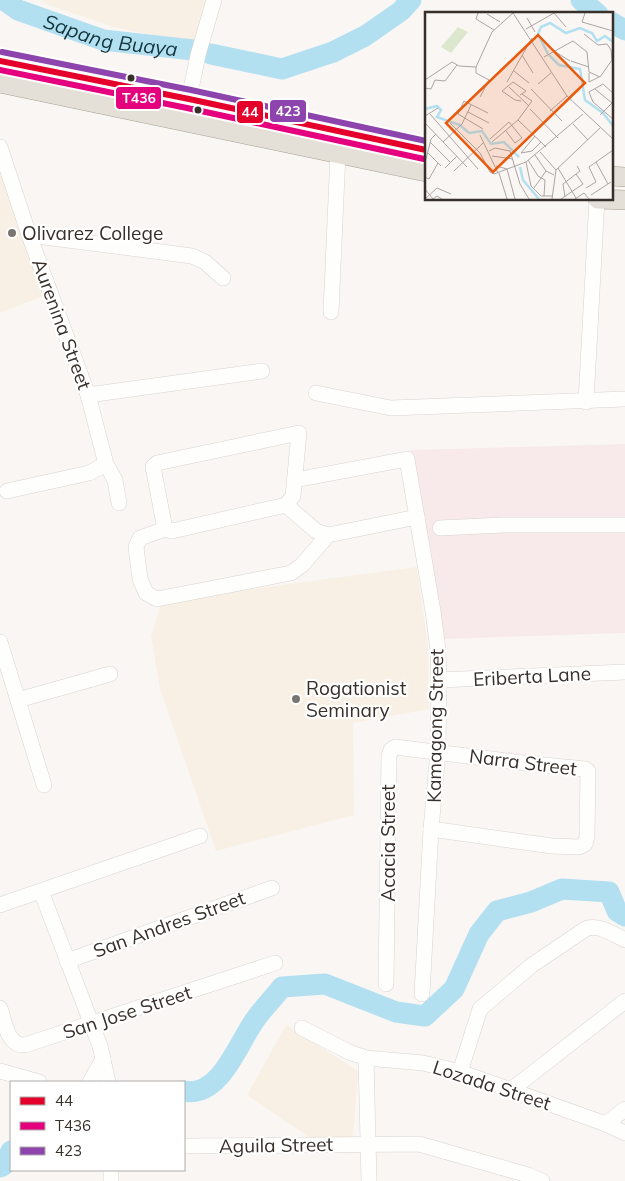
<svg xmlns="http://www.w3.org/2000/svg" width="625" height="1181" font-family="Mulish,sans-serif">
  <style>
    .industrial { fill: #f8eaea }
    .education { fill: #f8f0e4 }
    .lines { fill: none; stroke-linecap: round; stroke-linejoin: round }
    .river { stroke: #b2e0f0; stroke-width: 21 }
    .minor-casing { stroke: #d8d3cf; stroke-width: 16 }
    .major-casing { stroke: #a69f90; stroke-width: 20 }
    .minor { stroke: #fefefd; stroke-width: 15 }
    .major { stroke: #e4e0d8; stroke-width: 19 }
    .bus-1-casing { stroke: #fff; stroke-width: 10 }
    .bus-2-casing { stroke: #fff; stroke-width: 10 }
    .bus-3-casing { stroke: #fff; stroke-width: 10 }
    .bus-1 { stroke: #e4002b; stroke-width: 6 }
    .bus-2 { stroke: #e5007d; stroke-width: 6 }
    .bus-3 { stroke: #8e44ad; stroke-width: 6 }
    .bus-dot { fill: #362f2a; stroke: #fff; stroke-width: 2 }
    .poi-dot { fill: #7b7571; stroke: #fff; stroke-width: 2 }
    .labels { text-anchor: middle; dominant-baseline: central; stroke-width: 4.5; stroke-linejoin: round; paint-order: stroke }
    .poi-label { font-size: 19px; fill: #362f2a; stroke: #fff; text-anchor: start }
    .street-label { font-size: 19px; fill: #362f2a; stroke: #fff }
    .water-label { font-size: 20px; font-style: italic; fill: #14353f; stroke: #fff }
    .inset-river { fill: none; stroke: #b2e0f0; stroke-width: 2.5 }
    .inset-road { fill: none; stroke: #aca6a3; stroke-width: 1 }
    .view { fill: #e8590c; fill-opacity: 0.15; stroke: #e8590c; stroke-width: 2.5 }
    .inset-edge { fill: none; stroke: #362f2a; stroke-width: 2.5 }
    .line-badge { stroke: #fff; stroke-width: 2 }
    .badge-label { font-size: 14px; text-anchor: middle; font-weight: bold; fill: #fff }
  </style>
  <rect width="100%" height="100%" fill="#faf6f4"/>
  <polygon class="industrial" points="625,444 625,633 442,639 411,450"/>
  <g class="education">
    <polygon points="40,0 209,0 196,45 114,27 51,6"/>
    <polygon points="0,171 46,295 0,313"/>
    <polygon points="417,567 428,646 429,709 353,723 354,815 216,851 160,689 151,636 162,601"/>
    <polygon points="286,1025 358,1071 353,1137 310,1138 247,1095"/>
  </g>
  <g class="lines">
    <g class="river">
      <path id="s1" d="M4,0L18,10L103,40L193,50"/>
      <polyline points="581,0 598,14"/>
      <polyline points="611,22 625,30"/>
      <polyline points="211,54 282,69 333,52 365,36 401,11 411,0"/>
      <path d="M184,1091C218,1098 236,1049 251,1026C259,1012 272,1000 282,987L325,984L396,1012L425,1016L454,989L479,934L497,911L531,902L562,889L609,892L617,911L625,916"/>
      <polyline points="0,1167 4,1165 11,1151"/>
    </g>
    <defs>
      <g id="minor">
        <polyline points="189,99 198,55 214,0"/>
        <polyline points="0,147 29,235 88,395 106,464 115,480 119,503"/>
        <polyline points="29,235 192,256 205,262 223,278"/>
        <polyline points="331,312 338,153"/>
        <polyline points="316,393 391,408 625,399"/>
        <polyline points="88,395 262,371"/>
        <polyline points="586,402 597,199"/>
        <polyline points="295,480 407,459 433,611 438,650 439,680 438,752 431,829 422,994"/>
        <polyline points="7,491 89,473 106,464"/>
        <polyline points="286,505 316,531 328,535 417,517"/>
        <polyline points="440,528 504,525 625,525"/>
        <polyline points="165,529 153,467 157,463 299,433 293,496 286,505 172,531 165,529 140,538 136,547 140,579 146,593 157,599 291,573 302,565 328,535"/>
        <polyline points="0,642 44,785"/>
        <polyline points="439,680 625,672"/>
        <polyline points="18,700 110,674"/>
        <polyline points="41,891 100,1046 108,1082"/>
        <polyline points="0,905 200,836"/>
        <polyline points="67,961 272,888"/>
        <polyline points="386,984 389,756 391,750 395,747 523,763 585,769 588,771 587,837 585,844 579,847 552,846 431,829"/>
        <path d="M0,1008C5,1022 7,1046 25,1045L275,963"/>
        <polyline points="302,1028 349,1052 366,1058 423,1063 460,1072 606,1124 625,1133"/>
        <polyline points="366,1058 369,1181"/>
        <polyline points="0,1071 39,1082"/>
        <path d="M460,1072L480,1009L532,965L587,928C601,925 613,934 625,940"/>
        <polyline points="90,1082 103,1059"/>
        <polyline points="511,1090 625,1001"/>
        <polyline points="606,1124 625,1109"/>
        <polyline points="184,1146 419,1144 528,1175 542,1181"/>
        <polyline points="111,1181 111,1170"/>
      </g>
      <g id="major">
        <polyline points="0,61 138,90 189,99 426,150"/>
        <polyline points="0,83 426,172"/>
        <polyline points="611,176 625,177"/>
        <polyline points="598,199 625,200"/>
      </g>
    </defs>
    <use href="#minor" class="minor-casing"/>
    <use href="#major" class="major-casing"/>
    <use href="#minor" class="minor"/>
    <use href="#major" class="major"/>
    <defs>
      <polyline id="bus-1" points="0,61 189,99 426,150"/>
      <polyline id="bus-2" points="0,70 187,108 424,159"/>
      <polyline id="bus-3" points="2,52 191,90 426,141"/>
    </defs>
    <use href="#bus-1" class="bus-1-casing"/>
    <use href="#bus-2" class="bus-2-casing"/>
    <use href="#bus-3" class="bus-3-casing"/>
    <use href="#bus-1" class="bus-1"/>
    <use href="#bus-2" class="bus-2"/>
    <use href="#bus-3" class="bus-3"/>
  </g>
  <g class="bus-dot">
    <circle cx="131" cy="78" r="4.5"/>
    <circle cx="198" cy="110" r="4.5"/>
  </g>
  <g class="poi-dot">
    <circle cx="12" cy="233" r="5"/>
    <circle cx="296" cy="699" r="5"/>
  </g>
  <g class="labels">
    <g class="poi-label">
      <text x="22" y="233">Olivarez College</text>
      <text x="306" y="688">Rogationist<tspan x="306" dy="22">Seminary</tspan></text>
    </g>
    <g class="street-label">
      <text transform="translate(62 324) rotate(70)">Aurenina Street</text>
      <text transform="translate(532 676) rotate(-3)">Eriberta Lane</text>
      <text transform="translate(435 726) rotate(-89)">Kamagong Street</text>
      <text transform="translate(523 762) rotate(7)">Narra Street</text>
      <text transform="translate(388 843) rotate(-90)">Acacia Street</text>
      <text transform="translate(169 924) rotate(-20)">San Andres Street</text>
      <text transform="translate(127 1012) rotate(-18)">San Jose Street</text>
      <text transform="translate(492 1085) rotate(18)">Lozada Street</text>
      <text transform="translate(276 1145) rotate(-1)">Aguila Street</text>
    </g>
    <g class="water-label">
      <text stroke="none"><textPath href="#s1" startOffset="114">Sapang Buaya</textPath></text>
    </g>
  </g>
  <g transform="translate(425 12)">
    <rect width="188" height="188" fill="#faf6f4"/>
    <path d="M33,15L43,20L26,41L16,35Z" fill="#dde7cd"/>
    <path class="inset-river" d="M123,42L113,22L116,15L125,11L141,21L155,16L167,21L172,29L180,24L188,30M124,43L134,53L155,57L160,88L178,101L188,114M0,97L12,94L16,98L12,105L35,113L44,121L57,119L66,132L79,130L94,145M95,155L98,168L114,187"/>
    <path class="inset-road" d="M53,1L51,7L69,18M88,1L142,84L188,127M129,1L141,15M160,1L157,10L188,19M62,2L75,10M102,6L110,20M101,17L129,1M148,29L162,40L164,60L175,65L187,48L186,38L182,32L173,33L159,22M129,39L145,49M97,43L108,61M119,45L148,29M146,49L164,55M51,55V61L64,68L55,85M89,59L104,71M164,61V70L174,65M0,68L27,50L34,54L51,55L67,20L88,1M82,70L107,26M113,72L126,61M84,75L104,94M0,76L6,77L10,68L20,69L32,53M106,77L137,109M170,77L187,91M188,81L178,72L164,80L168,90L188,107M95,83L101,79L88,70L77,79L90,88L96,89M105,97L133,126M125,99L142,84M43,100L64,111M5,102L53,157M175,103L188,90M0,104L13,96M93,108L121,135M0,111L42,155M25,111L55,141L65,160L69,162L101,150L158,102M148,112L163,128M58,117L33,102L39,89L63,101M55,123L73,161M65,127L84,110L97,126L90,131L81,119M5,130L25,150M18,130L37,112L46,93M67,130L93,108L107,89L97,82M64,139L70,136L85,139L95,172L104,187M115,140L131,158M3,141L16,154M96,141L107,139L116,130M96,141L110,124M110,143L121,159L129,163M67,144L88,147M103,148L113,164L120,168L119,184M101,150L106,174L116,184H128M171,150L183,172M0,151L6,127L11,122M71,154L82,157L90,187M20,156L32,144M133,156L151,186M29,159L58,131M74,161L82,187M0,165L4,167L13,151M109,176L121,159M161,176L171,170L164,155L188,138M0,177L8,187L12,184L17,187M166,183L186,170M140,185L138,172L155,159L152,154M0,187L12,176L26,182M127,187L131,158L175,116M136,187L158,172L151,162M150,187L159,181L164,187"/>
    <path class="view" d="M113,23L160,71L68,160L21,111Z"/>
    <rect width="188" height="188" class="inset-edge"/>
  </g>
  <g class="line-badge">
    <rect x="115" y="86" width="47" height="24" rx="5" fill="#e5007d"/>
    <rect x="269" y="99" width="38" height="24" rx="5" fill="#8e44ad"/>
    <rect x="236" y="100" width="28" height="24" rx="5" fill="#e4002b"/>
  </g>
  <g class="badge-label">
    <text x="139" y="103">T436</text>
    <text x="288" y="116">423</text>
    <text x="250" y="117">44</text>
  </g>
  <rect x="10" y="1081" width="175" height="90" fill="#ffffff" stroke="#afacaa"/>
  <rect x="20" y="1097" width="25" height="8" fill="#e4002b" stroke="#afacaa"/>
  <text x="55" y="1106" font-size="15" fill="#362f2a">44</text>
  <rect x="20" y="1122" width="25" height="8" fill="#e5007d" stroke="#afacaa"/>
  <text x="55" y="1131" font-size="15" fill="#362f2a">T436</text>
  <rect x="20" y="1147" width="25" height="8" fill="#8e44ad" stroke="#afacaa"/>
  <text x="55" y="1156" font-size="15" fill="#362f2a">423</text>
</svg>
